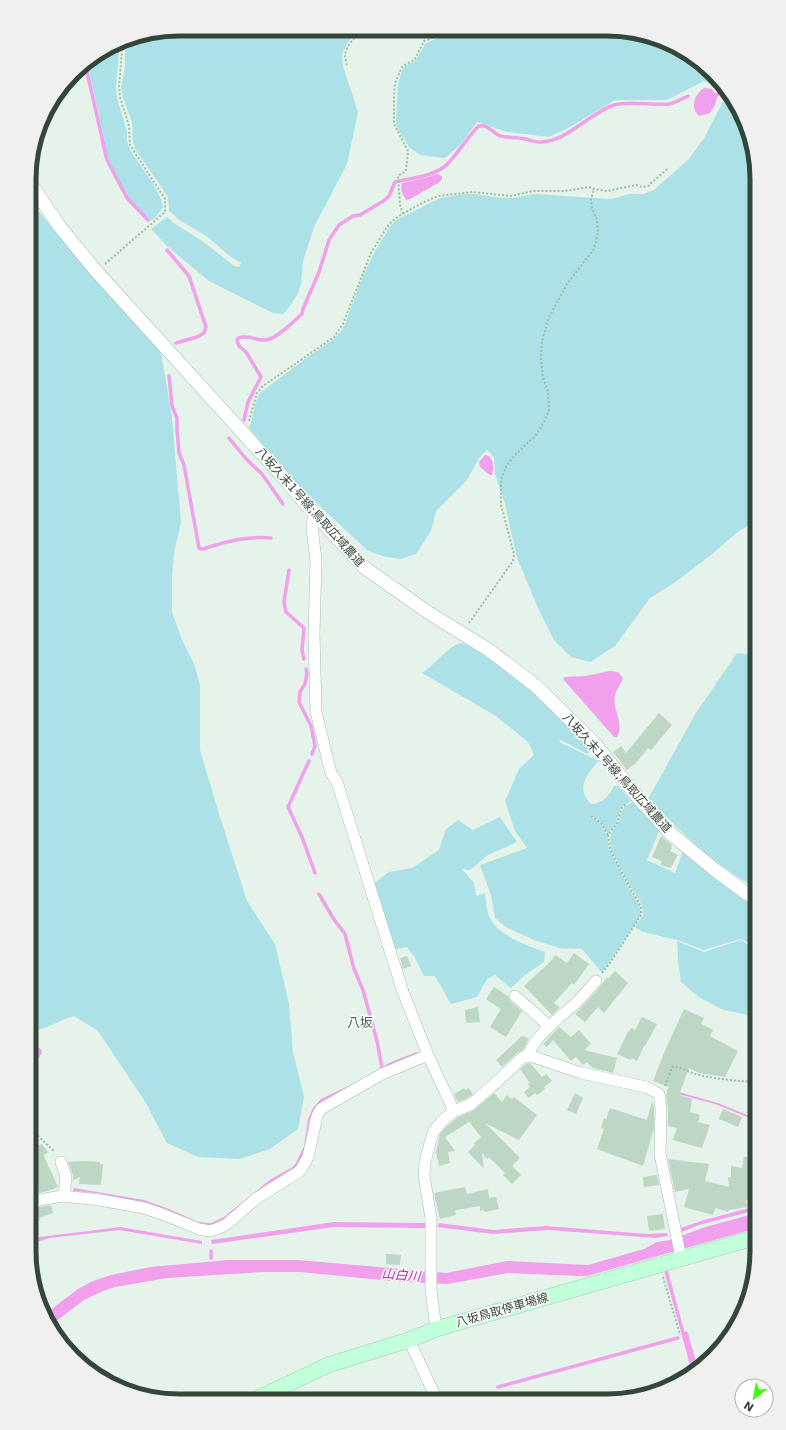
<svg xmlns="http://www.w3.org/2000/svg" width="786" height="1430" font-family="'DejaVu Sans','Noto Sans JP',sans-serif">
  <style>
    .green { fill: #ade1e8 }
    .water { fill: #f1a0ec }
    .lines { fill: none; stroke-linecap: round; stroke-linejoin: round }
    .stream { stroke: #f1a0ec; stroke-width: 3.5 }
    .building { fill: #bdd7c4 }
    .minor-casing { stroke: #a7beaf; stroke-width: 12 }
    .tertiary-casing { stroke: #a7beaf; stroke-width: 14 }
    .secondary-casing { stroke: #94d3ac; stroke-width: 16 }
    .path { stroke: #98c0a4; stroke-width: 2; stroke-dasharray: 2 2; stroke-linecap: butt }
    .minor { stroke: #fff; stroke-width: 11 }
    .tertiary { stroke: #fff; stroke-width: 13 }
    .secondary { stroke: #c2ffdb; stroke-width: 15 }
    .labels { text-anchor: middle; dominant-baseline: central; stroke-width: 3; stroke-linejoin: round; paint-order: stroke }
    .street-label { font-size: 12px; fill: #344539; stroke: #fff }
    .neighbourhood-label { font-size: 13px; fill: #4b6853; stroke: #fff }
    .water-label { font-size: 13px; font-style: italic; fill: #b12da7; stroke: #fff }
    .rim { fill: none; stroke: #344539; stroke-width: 5 }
  </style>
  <rect width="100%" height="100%" fill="#e5f3ea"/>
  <g class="green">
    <polygon points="179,29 358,30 348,42 342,54 343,66 358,112 347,164 314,227 303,261 301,285 297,295 290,306 283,314 273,313 209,281 167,246 151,229 167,217 175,224 204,242 234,266 239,267 241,263 228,255 208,237 179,220 169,210 168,197 135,149 133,142 132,122 123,98 121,87 125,67 125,40"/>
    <path d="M441,31L636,32L673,44L706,66L732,95L749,130L757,179V521L739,531L711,555L674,583L650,598L615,646L590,662L571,657L554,640L539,610L517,558L505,504L495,474L494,457L487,450L479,458L467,480L436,511L431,531L416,554L401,559L386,557L368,551L294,482L249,428C254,416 253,403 261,392L309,356L334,339L344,327L363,276L375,251L391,225L398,219L440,198L464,194H475L501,198H513L534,194L612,199L629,194H643L654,190L689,159L704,138L724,100L723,93L716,86L704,81L667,100H615L568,128L549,137L507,132L477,122L460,145L445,158L420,155L410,148L398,130L396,122L398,84L403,68L416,60L426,43L438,38Z"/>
    <polygon points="120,42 116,86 117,98 127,132 127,141 130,150 152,182 161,199 163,207 156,217 151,221 128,198 109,161 87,62"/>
    <path d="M30,197L39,212L63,241L161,352L172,418L181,523L174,552L172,576V612L182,640L194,664L200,685V750L220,817L247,901L275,944L289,1004L293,1052L304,1097L298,1129L270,1149L240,1159L198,1157L167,1143L146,1103L98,1031L74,1016C59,1020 45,1031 29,1031Z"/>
    <path d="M461,643L468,645L493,661L539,695L591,751L587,754L559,739L561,743L599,761C587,773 575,789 591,804C603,803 608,797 614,786H618L631,801L621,807L616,823L608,834L602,823L591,815L590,816L601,824L607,836L609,849L629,888L640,906L641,915L602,973L582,949L560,948L534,940L506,927L495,918L491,895L480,865L527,848L515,831L505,801L519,769L534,755L528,742L496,716L422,673C435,665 448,646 461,643Z"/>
    <path d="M737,653L757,655V888C717,868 679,830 648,799L696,713Z"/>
    <path d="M632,802L660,829L647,860L675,873L683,851C706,871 728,891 757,905V948L741,939L704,950L677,940L643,932L635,927L643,915L642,904L630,886L611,849L610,839L612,831L618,823L623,808Z"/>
    <path d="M500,817L517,842L488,855L470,870L462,869L474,883L476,896L485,893C486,901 486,910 490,918C498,935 528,946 545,952L544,962L525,975L511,988L495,975L487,979L477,997L451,1004L435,976H424L414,956L407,947L394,950L373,884L389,872L412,868L439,850L446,829L458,820L473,830Z"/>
    <polygon points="741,940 757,950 757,1017 724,1010 700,998 681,982 678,960 677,941 704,952"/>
  </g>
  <g class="water">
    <path d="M704,88L712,89L717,97L715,105L710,113L699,116C690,107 694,95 704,88Z"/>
    <path d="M437,174L442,176V179L440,182L410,199L406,200C403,195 400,189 402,183L425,178Z"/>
    <path d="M485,455C494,456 494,468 492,475H490L480,467L479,462Z"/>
    <path d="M610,671L618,672L623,678C621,684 616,690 615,696C612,709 625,725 617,737H614L563,679L565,677L585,676Z"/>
    <polygon points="29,1047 35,1046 41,1049 42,1053 29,1072"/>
    <polygon points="417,1052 418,1054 322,1102 315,1109 309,1122 306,1146 303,1156 297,1166 291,1171 266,1185 224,1219 210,1225 198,1224 142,1202 96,1193 73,1191 74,1188 144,1200 169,1209 198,1222 211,1223 224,1217 271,1179 291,1168 296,1163 304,1146 308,1119 313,1108 321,1099 363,1079 391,1062"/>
    <polygon points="668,1089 718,1103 757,1119 757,1121 715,1104 667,1091"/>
    <polygon points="757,1206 757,1210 699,1225 679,1233 678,1229 704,1220"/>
    <polygon points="757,1213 757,1228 587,1276 578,1276 508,1273 448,1284 403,1282 300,1272 263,1272 167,1278 115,1287 103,1291 84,1300 51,1325 45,1314 78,1289 93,1281 111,1275 151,1267 228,1260 298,1260 446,1273 507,1261 588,1265 644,1249 657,1242 670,1240 705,1227"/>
    <polygon points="334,1222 426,1223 426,1228 334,1227 212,1244 211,1240"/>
    <polygon points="439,1223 493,1230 546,1226 647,1234 667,1233 668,1236 656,1238 548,1230 493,1234 437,1227"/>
    <polygon points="120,1227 202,1241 202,1244 119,1230 50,1238 29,1244 29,1240 40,1237"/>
  </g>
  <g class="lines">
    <g class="stream">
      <polyline points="85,63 107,160 127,198 148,220"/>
      <polyline points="714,98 724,87"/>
      <polyline points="167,250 189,276 206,327 204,333 197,337 176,343"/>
      <path d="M169,376L172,406L177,418V429L179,453L184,465L199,548L203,549C228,541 245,536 271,538"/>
      <path d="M244,420L248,402L261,377L246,352L239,346L237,341L238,338C247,334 256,341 266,340C277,339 294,321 302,314L303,309L319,272L329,240L339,225L353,216L360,215L385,200L389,196L395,182C411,178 430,177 444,167C454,160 473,129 479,126C488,124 493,133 500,136C508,138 517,137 525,139C529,140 534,142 539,142C566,143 589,113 614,105C631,100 652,106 669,104C675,103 682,99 688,96"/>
      <polyline points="229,438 247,460 262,474 283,504"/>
      <polyline points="289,570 284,602 286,612 304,628 302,650 304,659"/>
      <polyline points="306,669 307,673 305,684 300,692 299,702 311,726 315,746 312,754"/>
      <polyline points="309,761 288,807 302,837 315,873"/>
      <polyline points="319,894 333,918 345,934 354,969 363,990 377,1041 382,1068"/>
      <polyline points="211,1251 211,1258"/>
      <polyline points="666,1271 694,1373"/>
      <polyline points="686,1333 697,1371"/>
      <polyline points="498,1387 678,1338"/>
    </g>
  </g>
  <g class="building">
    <polygon points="659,713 672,725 651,750 648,748 636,763 627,770 613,752 621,746 626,753"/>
    <polygon points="661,836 672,845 671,847 672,848 670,851 678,855 671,868 660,865 662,861 652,857"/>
    <polygon points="574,953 589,964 574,985 572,983 554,1003 560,1007 552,1015 524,986 551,961 555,955 567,963"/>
    <polygon points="407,956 411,966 403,969 400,958"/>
    <polygon points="615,971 628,983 604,1013 598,1007 585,1022 575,1014 596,992 607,977 608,979"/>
    <polygon points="494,987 508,996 510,1001 522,1011 506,1037 490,1027 501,1009 486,999"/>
    <polygon points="478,1007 480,1022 466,1023 465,1010"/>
    <polygon points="684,1009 704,1018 701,1024 713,1030 710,1036 738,1051 725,1077 699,1073 689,1068 679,1095 692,1099 690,1112 700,1115 698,1122 710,1125 702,1148 673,1140 677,1128 668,1126 668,1107 666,1095 669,1087 653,1081 664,1053"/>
    <polygon points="642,1017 657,1024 645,1046 644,1046 637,1061 632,1058 631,1060 617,1054 628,1032 629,1032 631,1028 635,1030"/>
    <polygon points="559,1027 571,1037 579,1030 591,1044 584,1050 617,1058 613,1073 593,1068 587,1062 583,1065 576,1057 571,1061 553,1040 547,1047 543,1044"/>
    <polygon points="522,1036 529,1038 523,1050 518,1052 502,1067 496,1060"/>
    <polygon points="530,1063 542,1077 546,1074 552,1081 544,1087 545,1089 537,1095 535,1093 528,1098 524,1092 530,1087 528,1084 530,1083 520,1069 526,1064"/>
    <polygon points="464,1088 465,1090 469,1088 473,1094 466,1099 458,1102 454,1094"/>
    <polygon points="494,1093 502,1102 507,1095 512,1099 514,1097 537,1115 519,1140 485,1123 520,1158 512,1166 521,1175 512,1184 503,1175 505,1173 489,1157 487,1159 482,1153 484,1169 468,1152 475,1145 474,1143 481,1137 469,1122 445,1137 455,1151 448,1152 450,1163 439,1166 436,1152 440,1134 447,1126 458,1117 474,1110"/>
    <polygon points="575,1093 583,1098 576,1114 567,1110"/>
    <polygon points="652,1101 654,1107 654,1128 643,1166 597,1149 604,1129 601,1128 604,1118 606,1119 610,1108 647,1120"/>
    <polygon points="723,1109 742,1117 738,1127 719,1119"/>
    <polygon points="38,1144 39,1145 42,1144 48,1152 44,1155 44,1156 58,1187 48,1191 39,1193 36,1185 29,1188 29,1150"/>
    <polygon points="744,1157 757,1157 757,1200 746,1200 747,1207 729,1210 728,1212 715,1208 713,1215 684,1207 689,1189 675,1192 668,1159 709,1164 705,1181 729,1187 728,1177 731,1177 731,1166 742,1168"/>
    <polygon points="84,1161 100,1162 100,1164 103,1164 101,1185 79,1184 80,1177 73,1180 73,1175 68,1162"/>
    <polygon points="657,1175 659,1185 644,1187 643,1177"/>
    <polygon points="465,1187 467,1194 488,1189 489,1198 496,1197 499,1209 485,1212 484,1210 480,1211 480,1206 455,1210 456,1215 440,1219 434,1193"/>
    <polygon points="51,1205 53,1213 39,1218 40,1220 29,1224 29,1209"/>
    <polygon points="663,1214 665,1229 649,1231 647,1216"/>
    <polygon points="386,1254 401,1255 400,1265 386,1264"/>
  </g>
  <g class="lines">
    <defs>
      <g id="minor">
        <polyline points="314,513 312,527 316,561 314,634 316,712 331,773 337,782 403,992 428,1055 454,1111"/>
        <polyline points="515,996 549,1026"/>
        <path d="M528,1056C536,1034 558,1019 575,1004C582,997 589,989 596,981"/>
        <polyline points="61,1162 66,1177 64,1196"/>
        <polyline points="29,1202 62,1196 100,1200 144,1208 162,1214 199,1229 210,1231 222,1227 228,1223 257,1198 300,1171 308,1157 317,1116 321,1109 326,1106 382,1074 428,1055"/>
        <polyline points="436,1329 431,1289 431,1219 424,1175 425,1162 430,1143 434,1131 442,1121 454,1111 470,1105 499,1080 523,1057 531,1056 581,1073 646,1087 659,1094 661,1107 660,1154 681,1258"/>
        <polyline points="409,1340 437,1400"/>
      </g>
      <polyline id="tertiary" points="30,183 60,227 96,271 283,477 310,509 365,568 429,613 489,650 536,686 595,744 640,800 670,833 715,870 746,893 757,898"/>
      <polyline id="secondary" points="254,1400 328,1365 409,1340 436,1329 757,1237"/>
    </defs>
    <use href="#minor" class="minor-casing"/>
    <use href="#tertiary" class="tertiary-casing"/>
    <use href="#secondary" class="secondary-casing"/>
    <g class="path">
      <path d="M347,65C346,62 345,58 345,55C346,46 356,35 363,30"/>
      <polyline points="403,214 400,205 398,176 406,171 408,151 394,124 394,97 395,83 402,67 415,59 424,41 435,37 437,31"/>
      <polyline points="105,264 165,212 165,199 130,145 129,126 120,97 119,86 123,40"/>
      <polyline points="249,421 257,393 263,386 334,337 343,324 371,253 382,235 389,224 399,216 422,203 438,196 473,192 511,196 533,191 565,191 589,187 594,189 607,191 636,185 642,187 648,186 667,169"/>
      <polyline points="469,623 513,561 514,554 501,505 501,480 506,466 515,455 536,435 544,422 549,410 548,392 543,377 541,359 542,342 548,319 567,284 594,249 598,233 597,220 592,208 591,199 594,189"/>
      <polyline points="591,816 601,823 608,835"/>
      <polyline points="602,973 610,963 641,915 641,906 630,888 610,849 608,835 617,823 622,807 627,804"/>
      <path d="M665,1086L672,1067C679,1065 688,1072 695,1074C715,1079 736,1081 757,1082"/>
      <polyline points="29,1122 38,1136 55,1152"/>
      <polyline points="663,1277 680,1335"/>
    </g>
    <use href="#minor" class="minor"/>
    <use href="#tertiary" class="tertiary"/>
    <use href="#secondary" class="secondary"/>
  </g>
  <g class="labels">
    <g class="street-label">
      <text transform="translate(310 507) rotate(48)">八坂久末1号線;鳥取広域農道</text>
      <text transform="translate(617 773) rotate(48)">八坂久末1号線;鳥取広域農道</text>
      <text transform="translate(502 1310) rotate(-16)">八坂鳥取停車場線</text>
    </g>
    <g class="neighbourhood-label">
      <text x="360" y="1022">八坂</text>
    </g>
    <g class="water-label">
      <text transform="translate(401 1275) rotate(5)">山白川</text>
    </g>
  </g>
  <path d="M0 0H786V1430H0ZM179 36H607A143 143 0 0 1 750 179V1251A143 143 0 0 1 607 1394H179A143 143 0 0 1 36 1251V179A143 143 0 0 1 179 36Z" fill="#eff0ef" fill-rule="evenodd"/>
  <path class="rim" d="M179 36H607A143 143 0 0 1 750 179V1251A143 143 0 0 1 607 1394H179A143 143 0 0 1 36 1251V179A143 143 0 0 1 179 36Z"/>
  <g transform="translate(754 1398) rotate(212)"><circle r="19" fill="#ffffff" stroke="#aeb5b0"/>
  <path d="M0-3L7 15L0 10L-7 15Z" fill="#40fc12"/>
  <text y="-6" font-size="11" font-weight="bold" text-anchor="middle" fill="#344539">N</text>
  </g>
</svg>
